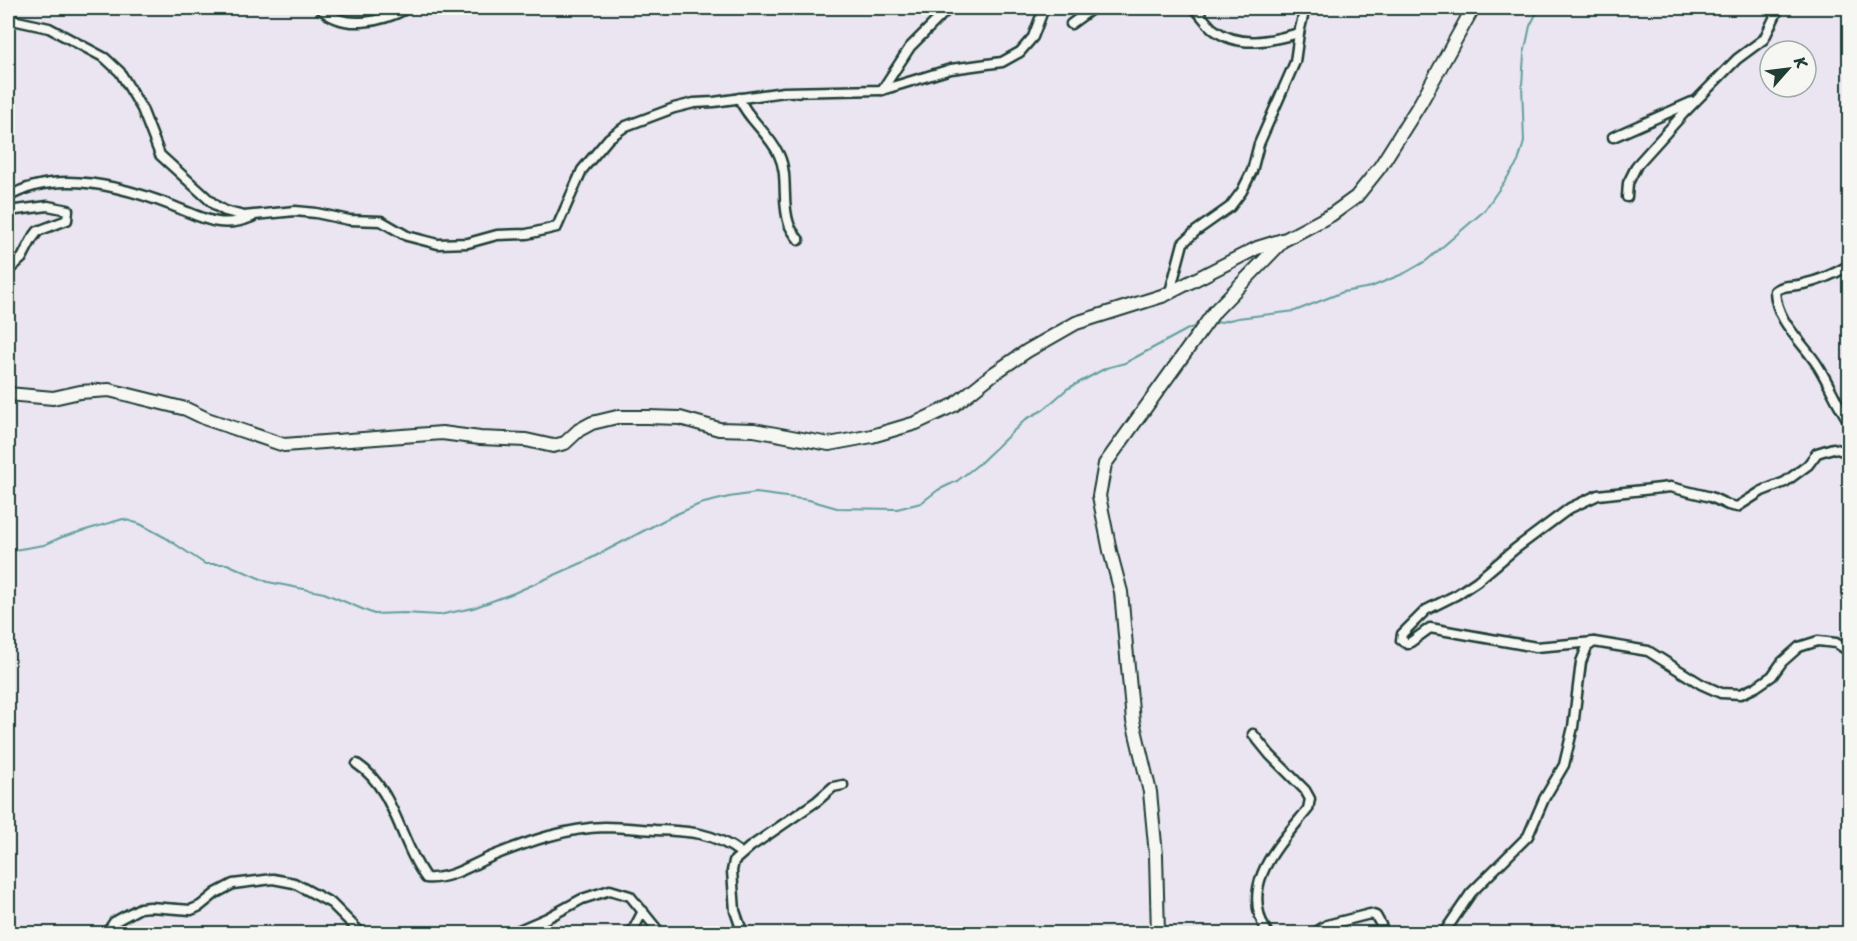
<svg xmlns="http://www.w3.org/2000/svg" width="1857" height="941" font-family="Sriracha,sans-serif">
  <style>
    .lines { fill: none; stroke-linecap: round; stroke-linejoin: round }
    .stream { stroke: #629f9f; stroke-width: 2 }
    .street-casing { stroke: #1f3d34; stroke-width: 13 }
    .secondary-casing { stroke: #1f3d34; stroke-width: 16 }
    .street { stroke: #f6f6f2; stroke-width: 8 }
    .secondary { stroke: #f6f6f2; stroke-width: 12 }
  </style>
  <rect width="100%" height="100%" fill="#eae5f0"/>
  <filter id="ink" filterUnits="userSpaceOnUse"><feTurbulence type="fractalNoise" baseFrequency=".0167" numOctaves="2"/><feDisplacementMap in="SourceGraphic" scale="12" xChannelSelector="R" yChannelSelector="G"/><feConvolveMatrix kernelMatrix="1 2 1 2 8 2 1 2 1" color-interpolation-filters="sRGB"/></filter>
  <g filter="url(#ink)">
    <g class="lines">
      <g class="stream">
        <polyline points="1212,324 1238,318 1295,311 1343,292 1371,287 1405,273 1426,261 1484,211 1518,162 1524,142 1522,85 1524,54 1530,26 1539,8"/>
        <polyline points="8,551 44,545 62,537 123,519 140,524 166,538 205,564 227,564 268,582 324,593 374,614 404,613 439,615 473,608 514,593 584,562 672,516 700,504 729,497 756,493 809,500 837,508 897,509 921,503 938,490 957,481 980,463 1026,419 1043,410 1067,389 1106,368 1125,363 1190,328 1195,327"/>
      </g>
      <defs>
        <g id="street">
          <path d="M320,8C344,31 382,22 408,8"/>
          <path d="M1194,8C1201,14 1206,23 1213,29C1239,49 1270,41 1299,33"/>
          <polyline points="8,19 49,28 105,58 120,72 142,109 160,155 216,206 225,211 244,216 295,211 316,213 349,220 381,221 407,236 438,244 468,243 497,235 527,234 557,227 582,170 609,138 626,126 674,108 694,103 714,102 784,92 882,90 951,69 1002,62 1020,52 1033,37 1044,8"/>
          <polyline points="1071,24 1093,8"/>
          <polyline points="882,90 910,47 949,8"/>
          <path d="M739,98C748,120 769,133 779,155C789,176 781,202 789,224C791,230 795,235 799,240"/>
          <polyline points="1613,137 1692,102"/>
          <path d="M8,197C56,168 125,187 173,206C203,218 221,230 252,217"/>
          <polyline points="1627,197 1628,183 1637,165 1683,114 1737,59 1764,39 1779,8"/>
          <polyline points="8,211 48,206 68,210 67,220 38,231 32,239 22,258 8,271"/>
          <path d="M1850,265C1836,273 1819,281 1803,284C1792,287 1784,284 1775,291C1776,322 1803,342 1818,366C1830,385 1837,405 1850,423"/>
          <polyline points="1170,292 1183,243 1196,231 1230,207 1242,191 1252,171 1259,144 1295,62 1299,33 1305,8"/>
          <polyline points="1594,642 1536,647 1430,628 1408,644 1401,640 1402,634 1426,610 1456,595 1477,581 1515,549 1570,508 1598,495 1670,487 1711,497 1728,505 1737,507 1762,491 1785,482 1808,465 1817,453 1833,448 1850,453"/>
          <path d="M1253,734L1270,755L1305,790L1310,799L1308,809C1279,845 1237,885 1268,934"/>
          <path d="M357,764C395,789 400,843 426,878C451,880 472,864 495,855C530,841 567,828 605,827C622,827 638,829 655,830C689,831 713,832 741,853"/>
          <polyline points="106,934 114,922 140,908 150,907 191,910 200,906 216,893 233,884 273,879 294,883 331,903 362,934"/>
          <polyline points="510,934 547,918 582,899 610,890 630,896 661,934"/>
          <polyline points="631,934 643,911"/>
          <polyline points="743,934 735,911 732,871 734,861 750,847 817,801 833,787 843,785"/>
          <polyline points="1313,934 1327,925 1370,914 1376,916 1381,925 1381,934"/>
          <polyline points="1443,934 1471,893 1528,836 1544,799 1564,765 1573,727 1581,662 1587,647 1594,642 1648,651 1701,684 1721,693 1741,694 1756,687 1772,676 1782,662 1799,647 1818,641 1836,643 1850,652"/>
        </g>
        <g id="secondary">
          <polyline points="8,394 53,398 80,392 109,390 186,409 207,419 284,445 442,433 480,438 526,440 553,446 565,443 579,430 592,423 617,417 647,417 680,418 719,429 754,430 829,444 872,436 916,423 954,405 993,374 1027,351 1076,323 1165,295 1257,248 1286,239 1331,215 1356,197 1380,167 1421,102 1473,8"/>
          <polyline points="1158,934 1156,855 1150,792 1133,721 1121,592 1110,551 1099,496 1105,464 1215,311 1280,244"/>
        </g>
      </defs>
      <use href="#street" class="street-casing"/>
      <use href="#secondary" class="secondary-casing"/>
      <use href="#street" class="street"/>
      <use href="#secondary" class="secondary"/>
    </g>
  </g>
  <rect width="1857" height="941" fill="none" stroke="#f6f6f2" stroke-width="30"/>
  <rect x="15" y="15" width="1827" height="911" fill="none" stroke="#1f3d34" stroke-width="2" filter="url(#ink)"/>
  <g transform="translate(1788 69) rotate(62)"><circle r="28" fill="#f6f6f2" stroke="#a0aca6" stroke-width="1.5"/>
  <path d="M0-4.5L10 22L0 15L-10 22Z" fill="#1f3d34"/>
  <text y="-9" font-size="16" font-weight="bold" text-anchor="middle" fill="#1f3d34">K</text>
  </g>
</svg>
